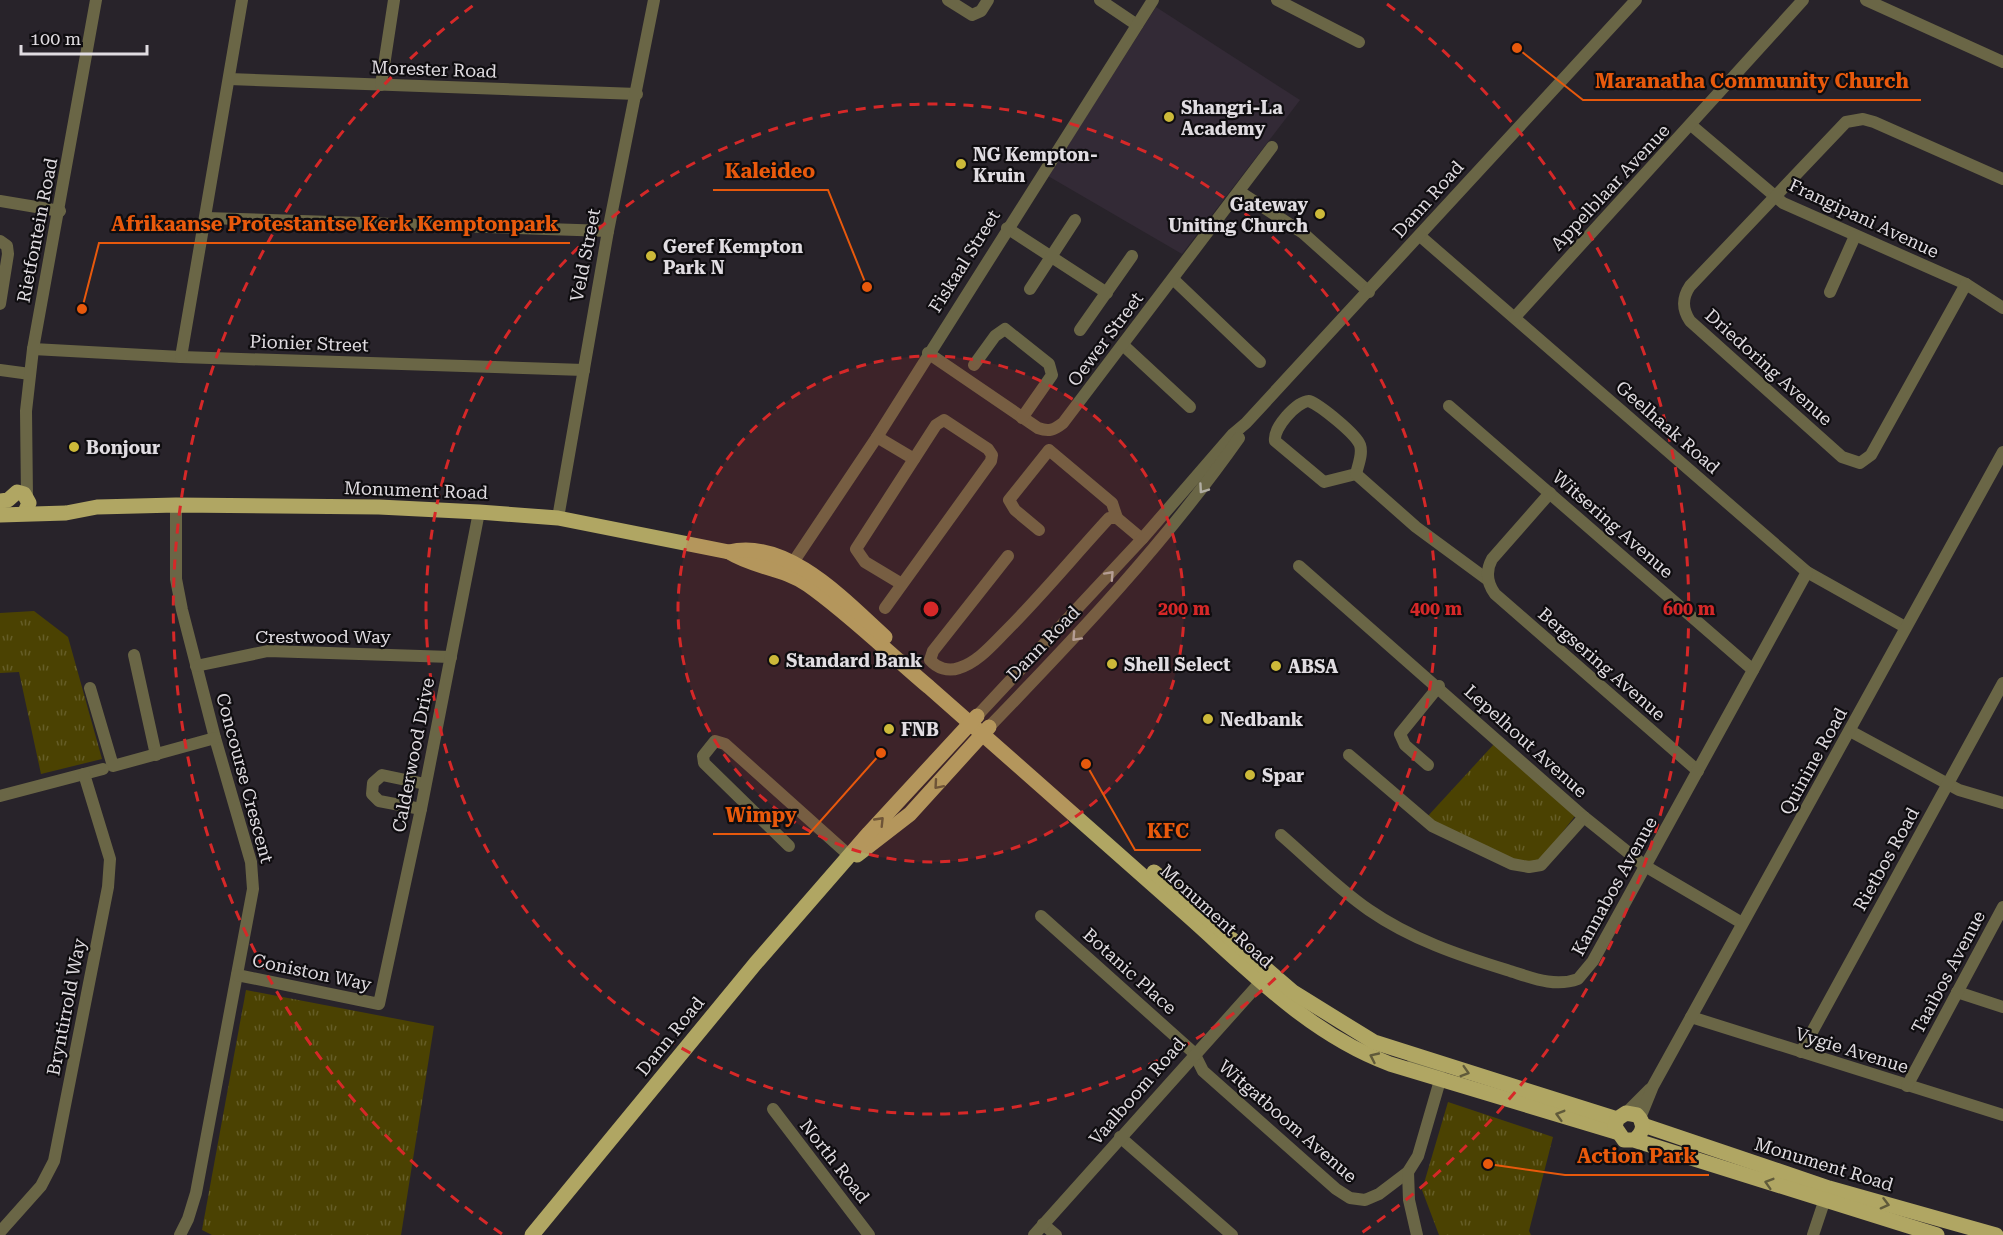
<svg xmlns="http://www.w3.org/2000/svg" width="2003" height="1235" font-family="'Roboto Serif',serif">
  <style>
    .built { fill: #332a36 }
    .grass { fill: url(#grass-tufts) }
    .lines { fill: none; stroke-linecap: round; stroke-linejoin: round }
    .minor { stroke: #6a6646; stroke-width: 12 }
    .major { stroke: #b0a663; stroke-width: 15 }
    .oneway { stroke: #b1ada3 }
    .oneway2 { stroke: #605a3a }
    .ring { fill: none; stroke: #d62828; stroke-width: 3; stroke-dasharray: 10 8 }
    .poi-dot { fill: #ccb939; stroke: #0f0d10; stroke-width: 2 }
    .labels { text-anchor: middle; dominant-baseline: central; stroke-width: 4.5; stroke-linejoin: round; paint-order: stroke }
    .street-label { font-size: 18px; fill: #e0dce1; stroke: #0f0d10 }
    .poi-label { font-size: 18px; font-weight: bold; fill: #e0dce1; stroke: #0f0d10; text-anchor: start }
    .centre { fill: #d62828; stroke: #0f0d10; stroke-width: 3 }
    .ring-label { font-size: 18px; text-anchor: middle; font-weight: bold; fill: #d62828; stroke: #0f0d10; stroke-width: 4.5; stroke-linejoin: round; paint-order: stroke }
    .leader { fill: none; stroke: #e8590c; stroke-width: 2 }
    .callout-dot { fill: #e8590c; stroke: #0f0d10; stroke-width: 2 }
    .callout-label { font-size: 20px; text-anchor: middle; font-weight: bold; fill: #e8590c; stroke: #0f0d10; stroke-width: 4.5; stroke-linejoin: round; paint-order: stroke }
  </style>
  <defs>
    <pattern id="grass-tufts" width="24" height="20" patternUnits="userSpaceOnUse" patternTransform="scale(1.5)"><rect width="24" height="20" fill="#4b4202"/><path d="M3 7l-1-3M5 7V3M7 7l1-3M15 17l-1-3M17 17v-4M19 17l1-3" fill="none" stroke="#655d27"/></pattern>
  </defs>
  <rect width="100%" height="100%" fill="#28232a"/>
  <polygon class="built" points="1156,7 1300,100 1182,254 1048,176"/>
  <g class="grass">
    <polygon points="34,611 68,637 102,759 41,774 19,672 0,673 0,613"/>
    <polygon points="1495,743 1575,816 1544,856 1534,862 1517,860 1498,854 1427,817"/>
    <polygon points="246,990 434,1026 401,1235 212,1235 202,1230"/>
    <polygon points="1448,1102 1553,1137 1529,1231 1531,1235 1439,1235 1422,1190"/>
  </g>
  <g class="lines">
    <g class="minor">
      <polyline points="948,0 972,15 981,11 988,0"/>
      <polyline points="1100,0 1137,25"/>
      <polyline points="1277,0 1359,42"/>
      <polyline points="1866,0 2003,62"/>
      <polyline points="229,79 637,94"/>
      <polyline points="381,85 394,0"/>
      <polyline points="1691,125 1783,203 1966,284 2003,308"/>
      <polyline points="1240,192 1303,233 1369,292"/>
      <polyline points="0,201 60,211"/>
      <polyline points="206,218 608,231"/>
      <polyline points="1007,228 1107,293"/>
      <polyline points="1420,236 1807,572 1905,627"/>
      <polyline points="0,241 7,246 8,254 0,304"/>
      <polyline points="1173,279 1260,362"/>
      <path d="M1966,284L1871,455L1860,463L1842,457L1690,321C1682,309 1682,298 1690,286L1846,122L1863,119L1874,122L2003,179"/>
      <polyline points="1030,289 1075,220"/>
      <polyline points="1830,292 1855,236"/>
      <polyline points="1515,317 1803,0"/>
      <polyline points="1080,330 1132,256"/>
      <polyline points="1123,345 1190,407"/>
      <polyline points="33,349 181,357 584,370"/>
      <path d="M928,353L1038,428C1049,432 1054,430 1063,423L1272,147"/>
      <polyline points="181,357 242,0"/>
      <polyline points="974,365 995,336 1005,329 1049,364 1052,375 1022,418"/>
      <polyline points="0,370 30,374"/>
      <path d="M1309,401C1320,405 1356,434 1360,445C1363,454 1358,465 1356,474L1324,482L1275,441C1273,428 1296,402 1309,401Z"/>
      <polyline points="1449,406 1753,670"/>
      <polyline points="877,437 914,459"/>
      <polyline points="1356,474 1416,527 1488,580"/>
      <path d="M1550,493L1492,559C1485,572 1487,583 1495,594L1698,771"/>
      <polyline points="27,497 26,411 33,349 96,0"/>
      <polyline points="176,505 176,579 182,610 215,738 251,862 253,889 196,1193 188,1219 180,1235"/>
      <polyline points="558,518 608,231 654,0"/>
      <polyline points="1039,530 1015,510 1009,500 1049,450 1112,503 1117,518"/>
      <path d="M1008,556L933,651L930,660C937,668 948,672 959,668C978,662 992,645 1006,631C1042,595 1074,556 1109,518H1117L1142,539"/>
      <polyline points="1299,566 1584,817 1645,866 1742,923"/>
      <polyline points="788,570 877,437 1153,0"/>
      <polyline points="885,608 991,461 992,455 988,449 944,420 936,425 856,549 865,562 900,583"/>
      <polyline points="134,655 156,755"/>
      <polyline points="196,666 268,651 451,657"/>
      <polyline points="90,688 113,766 215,738"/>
      <polyline points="977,716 1142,539 1233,434 1246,423 1636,0"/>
      <path d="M989,727C1078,635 1165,543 1239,438"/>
      <polyline points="1850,731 1959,790 2003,803"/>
      <polyline points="1349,755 1432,826 1512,864 1529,867 1541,865 1584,817"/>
      <polyline points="1428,765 1405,745 1400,734 1439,686"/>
      <polyline points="0,796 103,769"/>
      <polyline points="421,809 379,801 372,794 373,783 382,775 425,784"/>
      <path d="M1281,835C1310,860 1337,888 1369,910C1411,939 1458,955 1507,970C1530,977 1554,988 1578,979L1593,961L1807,572"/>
      <polyline points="789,846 704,763 703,756 715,741 725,744 850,856"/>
      <polyline points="1041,916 1194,1053"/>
      <polyline points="237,975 379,1004 421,809 479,512"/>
      <polyline points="1957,992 2003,1007"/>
      <polyline points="1691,1017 2003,1115"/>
      <polyline points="1801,1052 2003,683"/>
      <polyline points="1194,1053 1203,1071 1336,1189 1350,1198 1365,1200 1379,1194 1408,1172 1418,1156 1441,1077 1412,1057"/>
      <polyline points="1907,1086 2003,907"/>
      <polyline points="773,1109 869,1235"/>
      <polyline points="1626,1113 1650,1089"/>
      <polyline points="1640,1118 1653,1086 2003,452"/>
      <polyline points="1120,1137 1232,1235"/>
      <polyline points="1408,1172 1409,1200 1417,1235"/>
      <polyline points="1043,1224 1056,1235"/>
      <polyline points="0,1232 41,1186 54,1161 108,887 110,859 84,774"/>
      <polyline points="1034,1235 1265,977"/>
      <polyline points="1813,1235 1827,1193"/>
    </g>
    <g class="major">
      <polyline points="0,501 8,500 17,492 24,494 29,503 25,512"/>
      <path d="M0,515L66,513L97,507L176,505L379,507L479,512L558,518L729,552C754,568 784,568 808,585C848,613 891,655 929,687C1015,762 1101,839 1187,915C1249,970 1309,1034 1390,1064L1616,1132"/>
      <path d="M729,552C788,538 846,602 885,637"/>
      <polyline points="857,855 910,814 989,727"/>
      <polyline points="1154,872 1293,992 1374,1042 1617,1119"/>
      <polyline points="1643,1125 1829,1188 1996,1235"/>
      <path d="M1634,1140C1643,1133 1646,1124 1637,1115L1626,1113L1617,1119L1615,1127L1624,1140H1634L1937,1235"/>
      <polyline points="532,1235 755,964 869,833 977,716"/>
    </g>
  </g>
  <defs><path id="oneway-chevron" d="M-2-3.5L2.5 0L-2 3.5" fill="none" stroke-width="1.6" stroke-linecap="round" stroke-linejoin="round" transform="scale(1.5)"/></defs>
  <g class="oneway">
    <use href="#oneway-chevron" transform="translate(1203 489) rotate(125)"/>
    <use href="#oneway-chevron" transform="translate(1110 575) rotate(-47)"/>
    <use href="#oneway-chevron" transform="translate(1076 637) rotate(133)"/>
  </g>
  <g class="oneway2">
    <use href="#oneway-chevron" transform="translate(938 785) rotate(131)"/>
    <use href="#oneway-chevron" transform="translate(880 821) rotate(-46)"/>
    <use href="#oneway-chevron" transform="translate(1374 1057) rotate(-155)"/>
    <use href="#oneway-chevron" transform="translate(1465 1072) rotate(17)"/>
    <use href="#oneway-chevron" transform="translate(1560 1115) rotate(-164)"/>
    <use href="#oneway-chevron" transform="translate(1769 1183) rotate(-163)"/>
    <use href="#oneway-chevron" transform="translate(1885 1204) rotate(15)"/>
  </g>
  <circle cx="931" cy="609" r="253" fill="#d62828" fill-opacity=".12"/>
  <g class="ring">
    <circle cx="931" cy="609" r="253"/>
    <circle cx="931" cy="609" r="505"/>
    <path d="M502 1234A758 758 0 0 1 475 4M1387 4A758 758 0 0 1 1360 1234"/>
  </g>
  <g class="poi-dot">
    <circle cx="1169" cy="117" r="6"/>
    <circle cx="961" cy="164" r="6"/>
    <circle cx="1320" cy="214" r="6"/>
    <circle cx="651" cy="256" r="6"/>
    <circle cx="74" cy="447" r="6"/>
    <circle cx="774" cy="660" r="6"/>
    <circle cx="1112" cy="664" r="6"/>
    <circle cx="1276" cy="666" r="6"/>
    <circle cx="1208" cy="719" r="6"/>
    <circle cx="889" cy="729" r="6"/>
    <circle cx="1250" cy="775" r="6"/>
  </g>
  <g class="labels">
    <g class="street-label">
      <text transform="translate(434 69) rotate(2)">Morester Road</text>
      <text transform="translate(1610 187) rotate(-47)">Appelblaar Avenue</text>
      <text transform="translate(1428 199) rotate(-48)">Dann Road</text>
      <text transform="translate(1864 218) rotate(25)">Frangipani Avenue</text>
      <text transform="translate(37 230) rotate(-79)">Rietfontein Road</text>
      <text transform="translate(585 255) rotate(-79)">Veld Street</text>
      <text transform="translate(964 261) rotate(-58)">Fiskaal Street</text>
      <text transform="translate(1105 339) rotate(-53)">Oewer Street</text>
      <text transform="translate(309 343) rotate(2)">Pionier Street</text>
      <text transform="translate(1769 367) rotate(42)">Driedoring Avenue</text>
      <text transform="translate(1668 427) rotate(41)">Geelhaak Road</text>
      <text transform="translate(416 490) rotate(2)">Monument Road</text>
      <text transform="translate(1613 524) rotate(41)">Witsering Avenue</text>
      <text x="323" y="636">Crestwood Way</text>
      <text transform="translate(1043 643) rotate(-46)">Dann Road</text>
      <text transform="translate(1602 664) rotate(41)">Bergsering Avenue</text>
      <text transform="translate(1526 741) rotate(42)">Lepelhout Avenue</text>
      <text transform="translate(413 755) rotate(-79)">Calderwood Drive</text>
      <text transform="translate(1813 761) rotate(-61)">Quinine Road</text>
      <text transform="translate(245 778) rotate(75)">Concourse Crescent</text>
      <text transform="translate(1886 859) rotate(-61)">Rietbos Road</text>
      <text transform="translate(1614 886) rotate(-61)">Kannabos Avenue</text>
      <text transform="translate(1217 916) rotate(42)">Monument Road</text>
      <text transform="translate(1130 971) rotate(42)">Botanic Place</text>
      <text transform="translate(312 972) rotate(12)">Coniston Way</text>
      <text transform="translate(1948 972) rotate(-62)">Taaibos Avenue</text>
      <text transform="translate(66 1007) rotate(-79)">Bryntirrold Way</text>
      <text transform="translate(670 1036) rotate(-51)">Dann Road</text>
      <text transform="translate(1852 1050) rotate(17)">Vygie Avenue</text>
      <text transform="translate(1137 1091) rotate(-49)">Vaalboom Road</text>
      <text transform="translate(1288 1121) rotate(41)">Witgatboom Avenue</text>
      <text transform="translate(835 1161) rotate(52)">North Road</text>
      <text transform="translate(1824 1164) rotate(17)">Monument Road</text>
    </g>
    <g class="poi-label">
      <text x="1181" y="107">Shangri-La<tspan x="1181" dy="21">Academy</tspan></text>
      <text x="973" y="154">NG Kempton-<tspan x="973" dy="21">Kruin</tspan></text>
      <text x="1308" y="204" text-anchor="end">Gateway<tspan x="1308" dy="21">Uniting Church</tspan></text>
      <text x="663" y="246">Geref Kempton<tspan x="663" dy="21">Park N</tspan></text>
      <text x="86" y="447">Bonjour</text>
      <text x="786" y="660">Standard Bank</text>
      <text x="1124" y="664">Shell Select</text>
      <text x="1288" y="666">ABSA</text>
      <text x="1220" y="719">Nedbank</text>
      <text x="901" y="729">FNB</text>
      <text x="1262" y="775">Spar</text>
    </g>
  </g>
  <circle cx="931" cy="609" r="9" class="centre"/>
  <g class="ring-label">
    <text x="1184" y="615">200 m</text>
    <text x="1436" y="615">400 m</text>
    <text x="1689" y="615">600 m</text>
  </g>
  <path class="leader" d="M1517 48L1583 100H1921M867 287L828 190H713M82 309L99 243H570M881 753L809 834H713M1086 764L1135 850H1201M1488 1164L1565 1175H1709"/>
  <g class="callout-dot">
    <circle cx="1517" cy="48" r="6"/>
    <circle cx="867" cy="287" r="6"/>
    <circle cx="82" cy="309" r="6"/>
    <circle cx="881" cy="753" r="6"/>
    <circle cx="1086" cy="764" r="6"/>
    <circle cx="1488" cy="1164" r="6"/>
  </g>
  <g class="callout-label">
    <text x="1752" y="88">Maranatha Community Church</text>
    <text x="770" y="178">Kaleideo</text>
    <text x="335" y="231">Afrikaanse Protestantse Kerk Kemptonpark</text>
    <text x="761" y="822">Wimpy</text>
    <text x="1168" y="838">KFC</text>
    <text x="1637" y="1163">Action Park</text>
  </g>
  <path d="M21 45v9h126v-9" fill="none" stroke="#e0dce1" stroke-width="3"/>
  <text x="30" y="45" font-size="18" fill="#e0dce1" stroke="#0f0d10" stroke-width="4.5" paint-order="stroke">100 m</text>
</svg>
